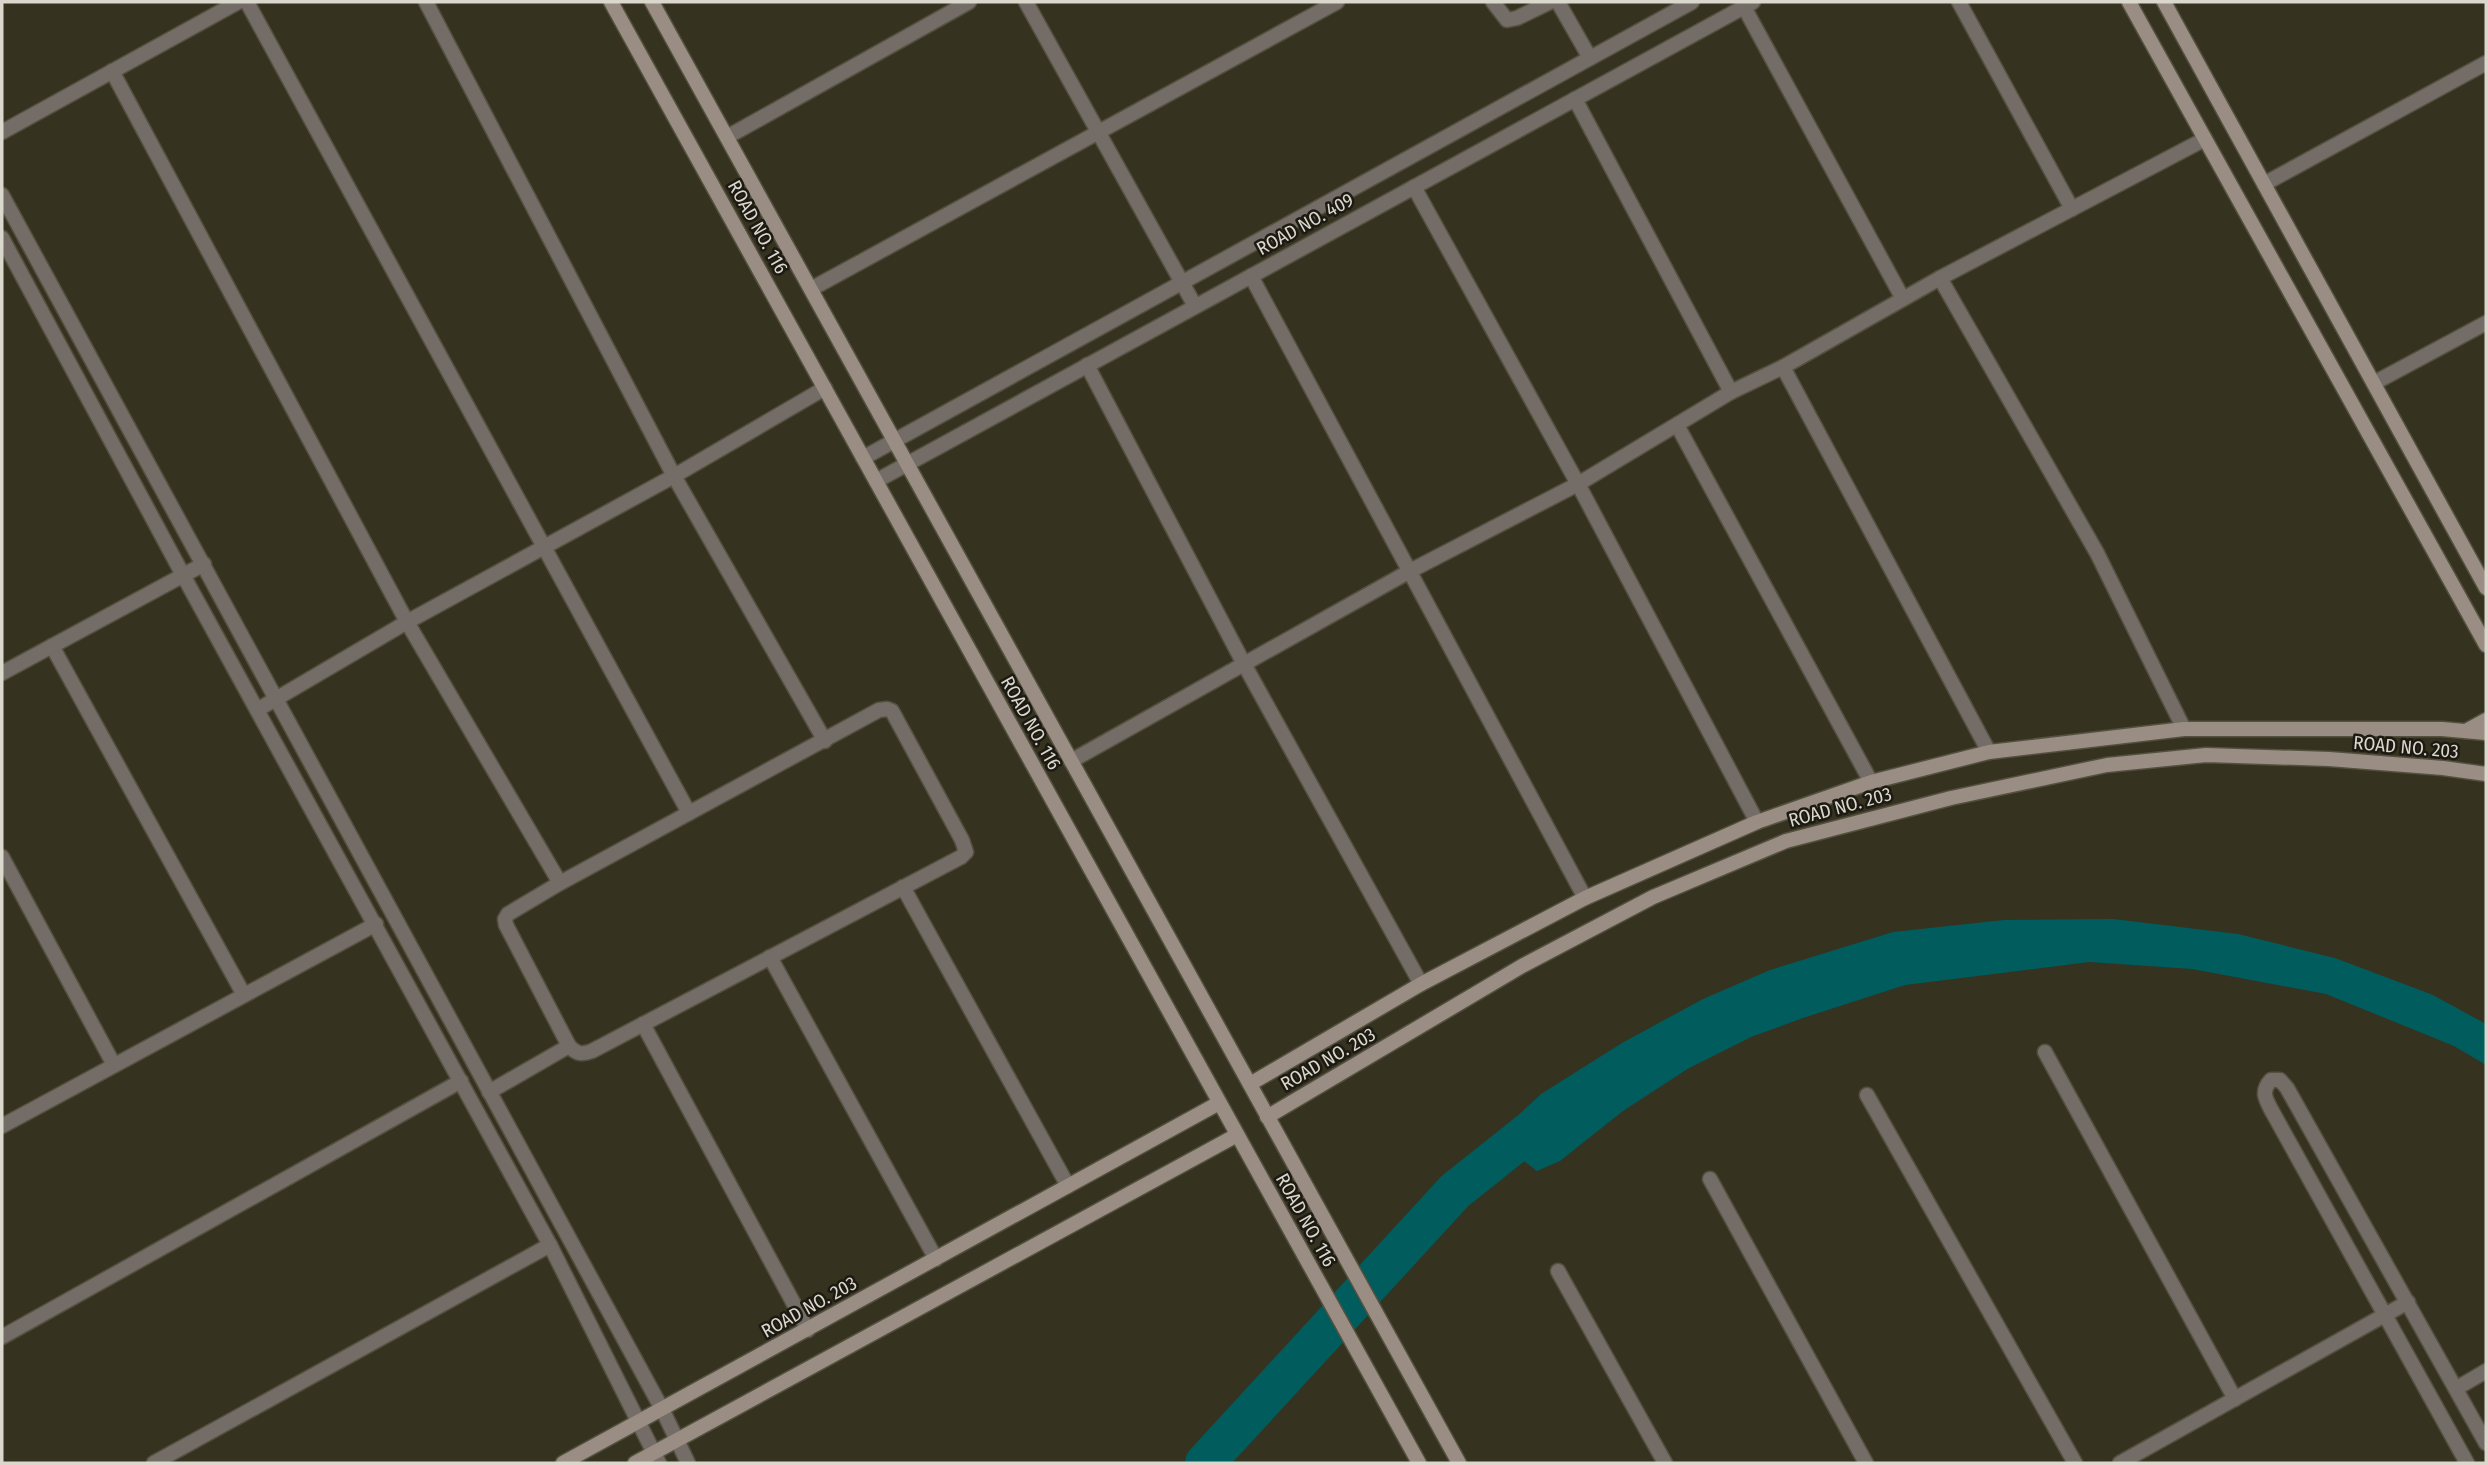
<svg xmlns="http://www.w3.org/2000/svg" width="2488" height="1465" font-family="'Fira Sans Condensed',sans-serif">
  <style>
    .water { fill: #005c5d }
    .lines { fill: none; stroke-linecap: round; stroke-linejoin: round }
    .river { stroke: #005c5d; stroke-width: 40 }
    .street-casing { stroke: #54503f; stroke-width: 17 }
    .secondary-casing { stroke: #54503f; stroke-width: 17 }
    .street { stroke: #746c66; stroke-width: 14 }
    .secondary { stroke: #9a8d83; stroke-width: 14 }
    .labels { text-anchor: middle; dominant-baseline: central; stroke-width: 5; stroke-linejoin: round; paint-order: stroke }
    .street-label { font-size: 19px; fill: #dad7cc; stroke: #1c1a12 }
  </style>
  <rect width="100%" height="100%" fill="#363220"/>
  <polygon class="water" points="2113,919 2238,934 2335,958 2433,995 2486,1024 2486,1065 2454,1046 2326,994 2192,969 2089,962 1905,985 1803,1018 1751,1037 1689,1068 1623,1111 1560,1161 1537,1171 1520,1158 1511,1122 1541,1094 1622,1043 1703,999 1770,970 1893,932 2004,920"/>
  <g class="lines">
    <polyline class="river" points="1205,1463 1455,1191 1558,1109"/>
    <defs>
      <g id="street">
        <polyline points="247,2 689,813"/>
        <polyline points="426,2 674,476 825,741"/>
        <polyline points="1026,2 1195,306"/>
        <polyline points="1493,2 1507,20 1517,18 1550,2"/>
        <polyline points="1558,2 1590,58"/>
        <polyline points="1959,2 2072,209"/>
        <polyline points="1744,7 1903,299"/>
        <polyline points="112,71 407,622 560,883"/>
        <polyline points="1575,99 1731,392"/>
        <polyline points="2,132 238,2"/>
        <polyline points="727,137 969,2"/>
        <polyline points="2264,184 2486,63"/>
        <polyline points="1414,187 1578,484 1757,822"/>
        <polyline points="2,195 662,1409 688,1463"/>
        <polyline points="2,238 183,575 550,1245 659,1463"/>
        <polyline points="1251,276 1585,898"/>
        <polyline points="1940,278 2097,553 2184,729"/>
        <polyline points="811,289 1337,2"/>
        <polyline points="1087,365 1244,664 1421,984"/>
        <polyline points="1783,367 1989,752"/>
        <polyline points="2374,383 2486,323"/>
        <polyline points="1677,425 1871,782"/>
        <polyline points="863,458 1692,2"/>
        <polyline points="876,481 1753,2"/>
        <polyline points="52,646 244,995"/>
        <polyline points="2,673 204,564"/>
        <path d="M887,709L892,711L962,840L966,852L961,857L592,1051C581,1055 577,1054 569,1046L506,925L505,919L508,914L560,883L879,710Z"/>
        <polyline points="257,710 407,622 674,476 825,388"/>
        <polyline points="1071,761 1410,571 1578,484 1731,392 1783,367 1940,278 2205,139"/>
        <polyline points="2,857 114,1065"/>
        <polyline points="903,887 1068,1186"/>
        <polyline points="770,957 936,1259"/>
        <polyline points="643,1024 808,1330"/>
        <polyline points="2045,1052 2235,1399"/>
        <polyline points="489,1092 569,1046"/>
        <polyline points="1867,1095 2075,1463"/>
        <polyline points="2,1126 376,924"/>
        <polyline points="1710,1179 1866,1463"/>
        <polyline points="1558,1271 1665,1463"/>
        <polyline points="2,1337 461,1081"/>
        <polyline points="2457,1388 2486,1371"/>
        <polyline points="154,1463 550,1245"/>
        <polyline points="2120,1463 2408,1302"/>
        <path d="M2467,1463L2273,1113C2266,1100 2260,1092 2271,1080H2280L2287,1088L2486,1443"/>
      </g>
      <g id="secondary">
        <polyline points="611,2 1419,1463"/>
        <polyline points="652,2 1459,1463"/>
        <polyline points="2129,2 2486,645"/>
        <polyline points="2164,2 2486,588"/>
        <polyline points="2466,731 2486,720"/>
        <polyline points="1250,1084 1421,984 1585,898 1757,822 1871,782 1989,752 2184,729 2442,729 2486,733"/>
        <polyline points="1267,1117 1522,966 1653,897 1786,841 1951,798 2107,765 2206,755 2329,759 2443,768 2486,774"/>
        <polyline points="563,1463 1219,1103"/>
        <polyline points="635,1463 1237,1135"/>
      </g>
    </defs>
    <use href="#street" class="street-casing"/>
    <use href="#secondary" class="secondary-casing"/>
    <use href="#street" class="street"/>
    <use href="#secondary" class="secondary"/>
  </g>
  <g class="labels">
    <g class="street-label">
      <text transform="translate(1305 224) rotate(-29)">ROAD NO. 409</text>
      <text transform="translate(758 227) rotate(61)">ROAD NO. 116</text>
      <text transform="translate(1031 723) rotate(61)">ROAD NO. 116</text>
      <text transform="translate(2406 747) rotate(5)">ROAD NO. 203</text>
      <text transform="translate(1840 807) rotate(-15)">ROAD NO. 203</text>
      <text transform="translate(1328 1059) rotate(-30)">ROAD NO. 203</text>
      <text transform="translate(1306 1220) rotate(61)">ROAD NO. 116</text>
      <text transform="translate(809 1307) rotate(-29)">ROAD NO. 203</text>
    </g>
  </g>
  <rect width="2488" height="1465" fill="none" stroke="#dad7cc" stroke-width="7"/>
</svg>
